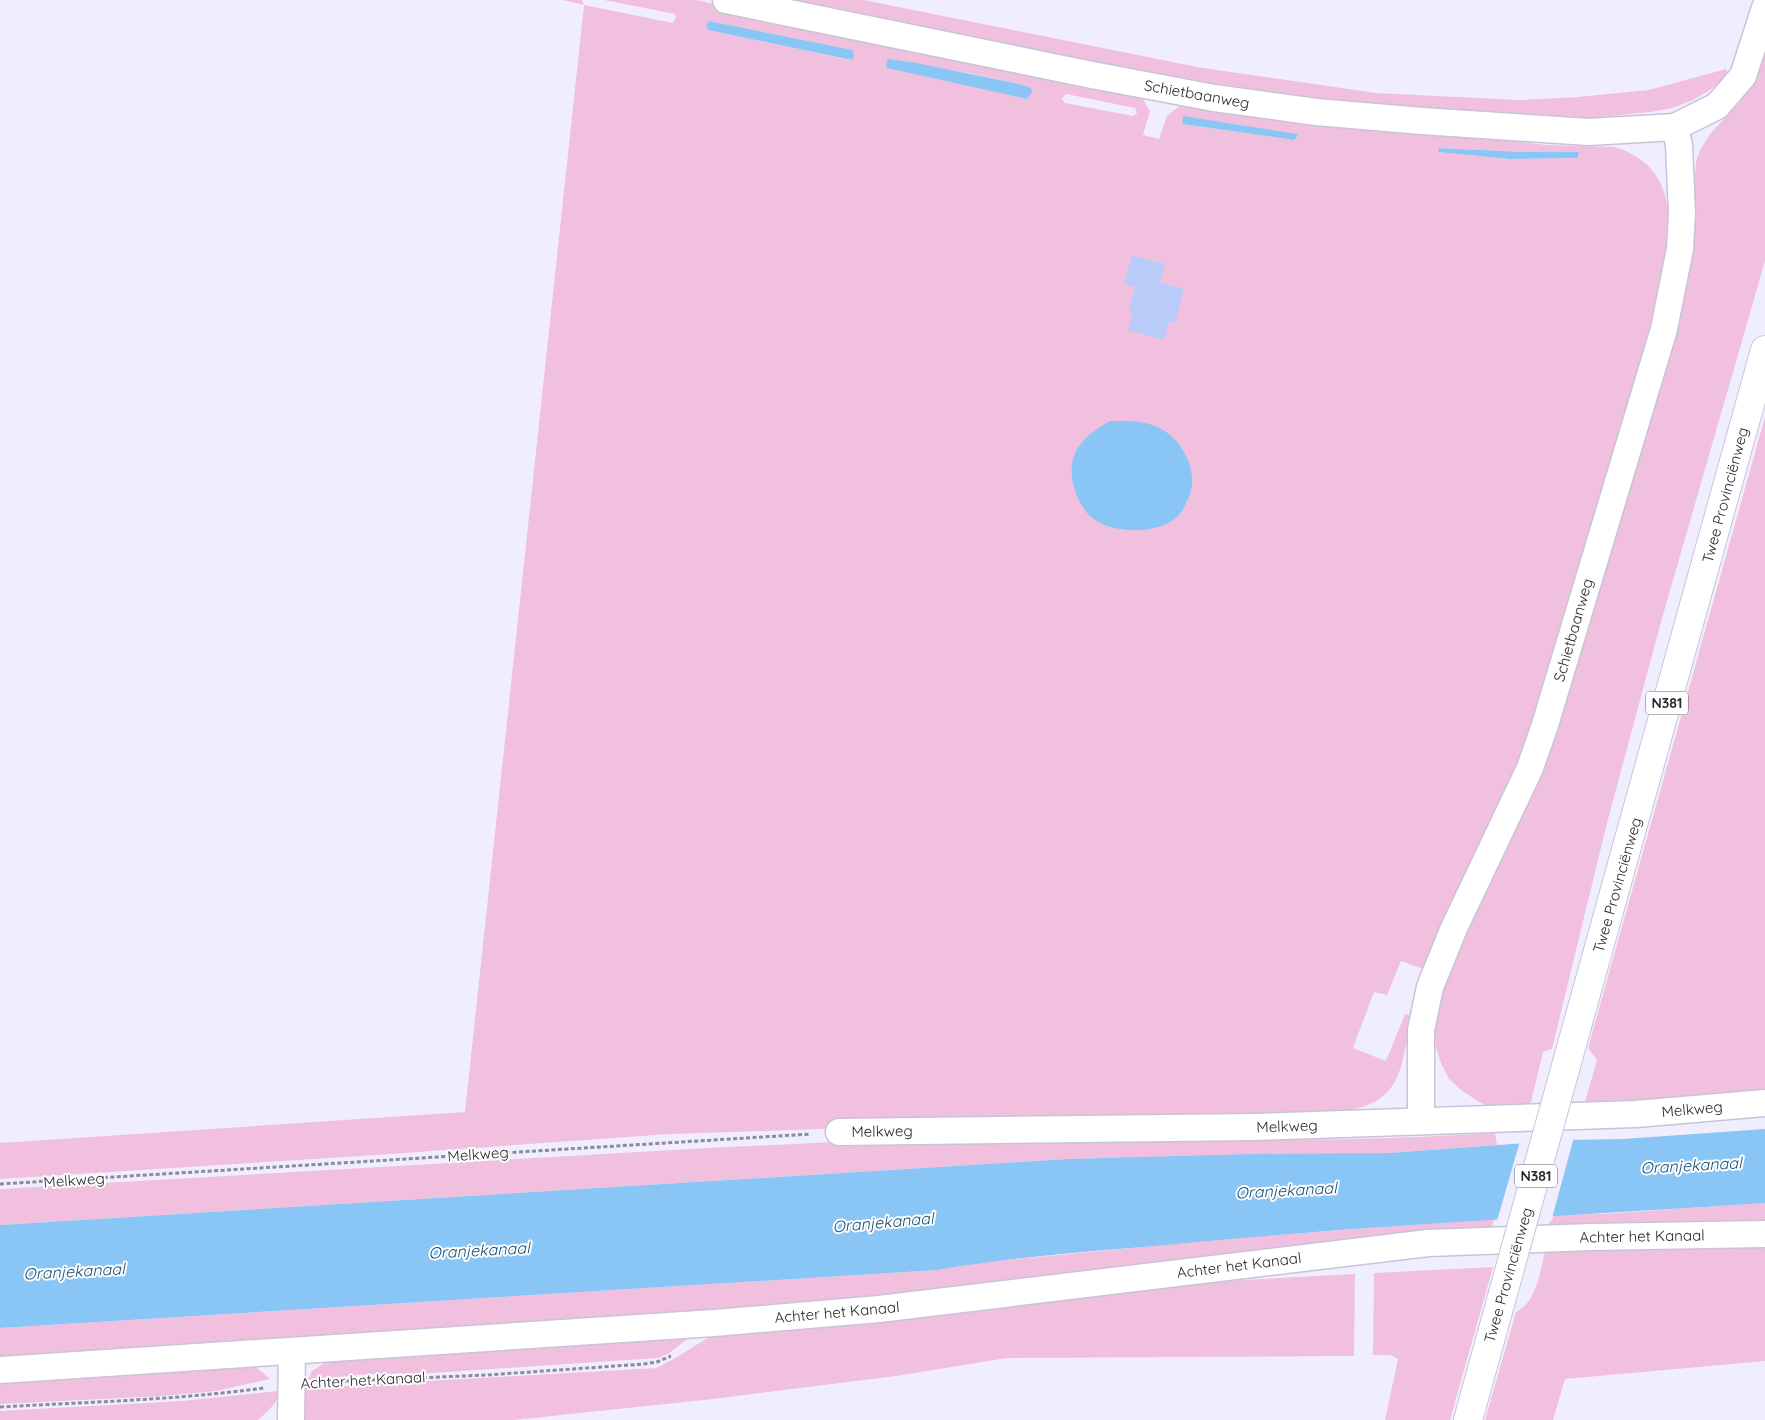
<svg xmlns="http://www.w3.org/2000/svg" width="1765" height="1420" font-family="Quicksand,sans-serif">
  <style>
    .green { fill: #f2c0df; fill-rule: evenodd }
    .water { fill: #8ac6f5 }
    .pier { fill: #f0eefe }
    .building { fill: #b8cbf9 }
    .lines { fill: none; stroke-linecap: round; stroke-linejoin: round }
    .minor-casing { stroke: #c7c4d7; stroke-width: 29 }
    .primary-casing { stroke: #c7c4d7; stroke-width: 30 }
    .path { stroke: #8c8b96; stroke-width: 3; stroke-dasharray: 4 2.5; stroke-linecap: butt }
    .minor { stroke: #fff; stroke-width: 26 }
    .primary { stroke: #fff; stroke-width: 28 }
    .primary-bridge-casing { stroke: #c7c4d7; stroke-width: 30; stroke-linecap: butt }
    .primary-bridge { stroke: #fff; stroke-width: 28 }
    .labels { text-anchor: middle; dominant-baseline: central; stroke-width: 4; stroke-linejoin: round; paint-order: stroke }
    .shield { fill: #fefefe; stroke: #68686c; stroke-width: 1 }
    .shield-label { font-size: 14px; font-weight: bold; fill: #28272e }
    .street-label { font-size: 15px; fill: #28272e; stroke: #fefefe }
    .water-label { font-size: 16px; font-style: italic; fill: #134e73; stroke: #fefefe }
  </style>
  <rect width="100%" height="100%" fill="#f0eefe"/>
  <g class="green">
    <path d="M563,0H582L584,5L673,23L676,17L675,14L604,0H696L1138,91L1150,111L1143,135L1159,139L1167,116L1187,100L1414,129L1547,145L1615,147C1681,168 1670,227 1664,282L1558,651L1510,786L1435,937L1423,969L1401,961L1387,995L1374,992L1353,1048L1386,1061L1405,1014L1412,1016C1408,1027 1408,1039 1405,1050C1397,1093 1380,1107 1337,1112L671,1134L362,1156L0,1179V1143L465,1112L584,5ZM709,21L852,50L854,53L851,60L708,30L706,25ZM888,59L968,73L1031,87ZM1066,94L1135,108L1137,113L1133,116L1065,103L1062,99ZM1184,117L1241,125L1294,140L1182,124ZM1440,148L1523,152H1579L1578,158L1509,159L1438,152Z"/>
    <polygon points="754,0 864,0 1197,67 1376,93 1519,100 1577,97 1649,90 1726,69 1727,72 1719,83 1707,92 1693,100 1672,108 1651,112 1571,120 1353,110"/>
    <polygon points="1765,39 1765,261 1661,622 1607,823 1552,1049 1543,1052 1530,1106 1486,1106 1462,1091 1449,1079 1441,1063 1436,1047 1434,1031 1436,1009 1477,896 1690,247 1696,161 1700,150 1710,134 1740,102 1747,91"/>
    <polygon points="1765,417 1765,1094 1584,1105 1597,1060 1588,1048"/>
    <path d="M1495,1133L1497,1145L1389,1153L1068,1159L0,1225V1189L707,1148L900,1139L1252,1136C1286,1141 1319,1140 1352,1139C1400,1138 1447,1136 1495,1133Z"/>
    <polygon points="1765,1203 1765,1226 1630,1222 1547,1226 1555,1215 1601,1214"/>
    <polygon points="1494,1219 1491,1231 840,1306 0,1362 0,1328 938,1270 983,1262 1249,1237"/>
    <path d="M1765,1244V1361L1565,1379L1553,1420H1485L1516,1312C1537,1301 1540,1272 1545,1251Z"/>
    <polygon points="1493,1267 1450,1420 1385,1420 1398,1359 1390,1355 1373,1355 1374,1273"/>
    <path d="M1355,1274L1354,1356L1007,1358L896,1376L713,1399L514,1420H302L303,1389L307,1388L656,1368C677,1359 695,1344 716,1334L1148,1285Z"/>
    <polygon points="691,1336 668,1354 658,1358 433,1373 369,1374 308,1380 312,1371 329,1360"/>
    <polygon points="245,1364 256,1367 270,1379 216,1391 163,1396 0,1404 0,1377"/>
    <path d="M277,1391L279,1393C276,1405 267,1412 258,1420H0V1411L182,1401Z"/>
  </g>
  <g class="water">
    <polygon points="709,21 853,50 854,56 852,60 708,30 706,25"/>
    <polygon points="888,59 917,63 1019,84 1031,88 1032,92 1027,99 887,68 886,64"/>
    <polygon points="1183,116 1297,134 1297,136 1294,140 1182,124"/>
    <polygon points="1439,148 1523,152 1579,152 1578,158 1509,159 1438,152"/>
    <path d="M1110,421C1125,421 1140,420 1155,426C1182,436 1202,474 1187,501C1185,505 1183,511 1180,514C1161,536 1108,535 1089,515C1073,498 1064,465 1080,445C1088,434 1098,428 1110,421Z"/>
    <path d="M1765,1129V1203C1569,1216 1373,1225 1178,1244C1098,1251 1017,1256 938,1270L0,1328V1225L1068,1159L1255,1154L1389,1153L1566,1140L1623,1139Z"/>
  </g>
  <polygon class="pier" points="1574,1137 1552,1218 1497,1221 1520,1141"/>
  <polygon class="building" points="1132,255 1165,264 1160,282 1184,289 1175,323 1169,322 1164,340 1128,330 1133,311 1129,310 1135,287 1124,284"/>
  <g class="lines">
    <defs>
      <g id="minor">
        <polyline points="726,0 1092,75 1214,98 1316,112 1422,121 1589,132 1675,127 1717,106 1743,76 1765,8"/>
        <polyline points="1421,1121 1421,1030 1430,987 1454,928 1530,768 1545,725 1664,329 1680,249 1682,214 1679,145 1675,127"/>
        <polyline points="839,1132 1254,1127 1636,1114 1765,1103"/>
        <polyline points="0,1370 714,1323 879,1309 1428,1243 1591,1237 1765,1234"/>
        <polyline points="291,1420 292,1352"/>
      </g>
      <g id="primary">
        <polyline points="1569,1055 1765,350"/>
        <polyline points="1468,1420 1502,1297"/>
      </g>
    </defs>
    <use href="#minor" class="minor-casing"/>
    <use href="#primary" class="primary-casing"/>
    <g class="path">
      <polyline points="0,1184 811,1134"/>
      <polyline points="319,1382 487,1375 644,1364 657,1362 671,1356"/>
      <path d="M0,1407C88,1402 176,1400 264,1388"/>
    </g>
    <use href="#minor" class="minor"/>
    <use href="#primary" class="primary"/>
    <defs>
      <polyline id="primary-bridge" points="1502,1297 1569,1055"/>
    </defs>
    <use href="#primary-bridge" class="primary-bridge-casing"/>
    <use href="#primary-bridge" class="primary-bridge"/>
  </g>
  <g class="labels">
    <g class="shield">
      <rect x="1646" y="691.5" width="42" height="23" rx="4"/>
      <rect x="1515" y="1164.5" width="42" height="23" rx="4"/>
    </g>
    <g class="shield-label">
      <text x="1667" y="703">N381</text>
      <text x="1536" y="1176">N381</text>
    </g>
    <g class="street-label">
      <text transform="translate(1197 94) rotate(10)">Schietbaanweg</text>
      <text transform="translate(1725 495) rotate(-75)">Twee Provinciënweg</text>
      <text transform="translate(1573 630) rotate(-74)">Schietbaanweg</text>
      <text transform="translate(1617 885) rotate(-74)">Twee Provinciënweg</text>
      <text transform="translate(1692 1109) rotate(-5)">Melkweg</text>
      <text transform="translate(1287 1126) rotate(-2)">Melkweg</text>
      <text transform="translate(882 1131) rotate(-1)">Melkweg</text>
      <text transform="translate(478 1154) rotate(-4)">Melkweg</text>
      <text transform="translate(74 1180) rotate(-4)">Melkweg</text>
      <text transform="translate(1642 1236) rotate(-1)">Achter het Kanaal</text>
      <text transform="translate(1239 1265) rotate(-7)">Achter het Kanaal</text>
      <text transform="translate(1508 1275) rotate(-74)">Twee Provinciënweg</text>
      <text transform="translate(837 1312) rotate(-5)">Achter het Kanaal</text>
      <text transform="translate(363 1380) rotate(-3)">Achter het Kanaal</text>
    </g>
    <g class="water-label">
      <text transform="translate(1691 1165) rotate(-3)">Oranjekanaal</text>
      <text transform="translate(1286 1190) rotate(-3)">Oranjekanaal</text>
      <text transform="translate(883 1222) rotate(-5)">Oranjekanaal</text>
      <text transform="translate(479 1250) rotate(-3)">Oranjekanaal</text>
      <text transform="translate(74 1271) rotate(-3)">Oranjekanaal</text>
    </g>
  </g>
</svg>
